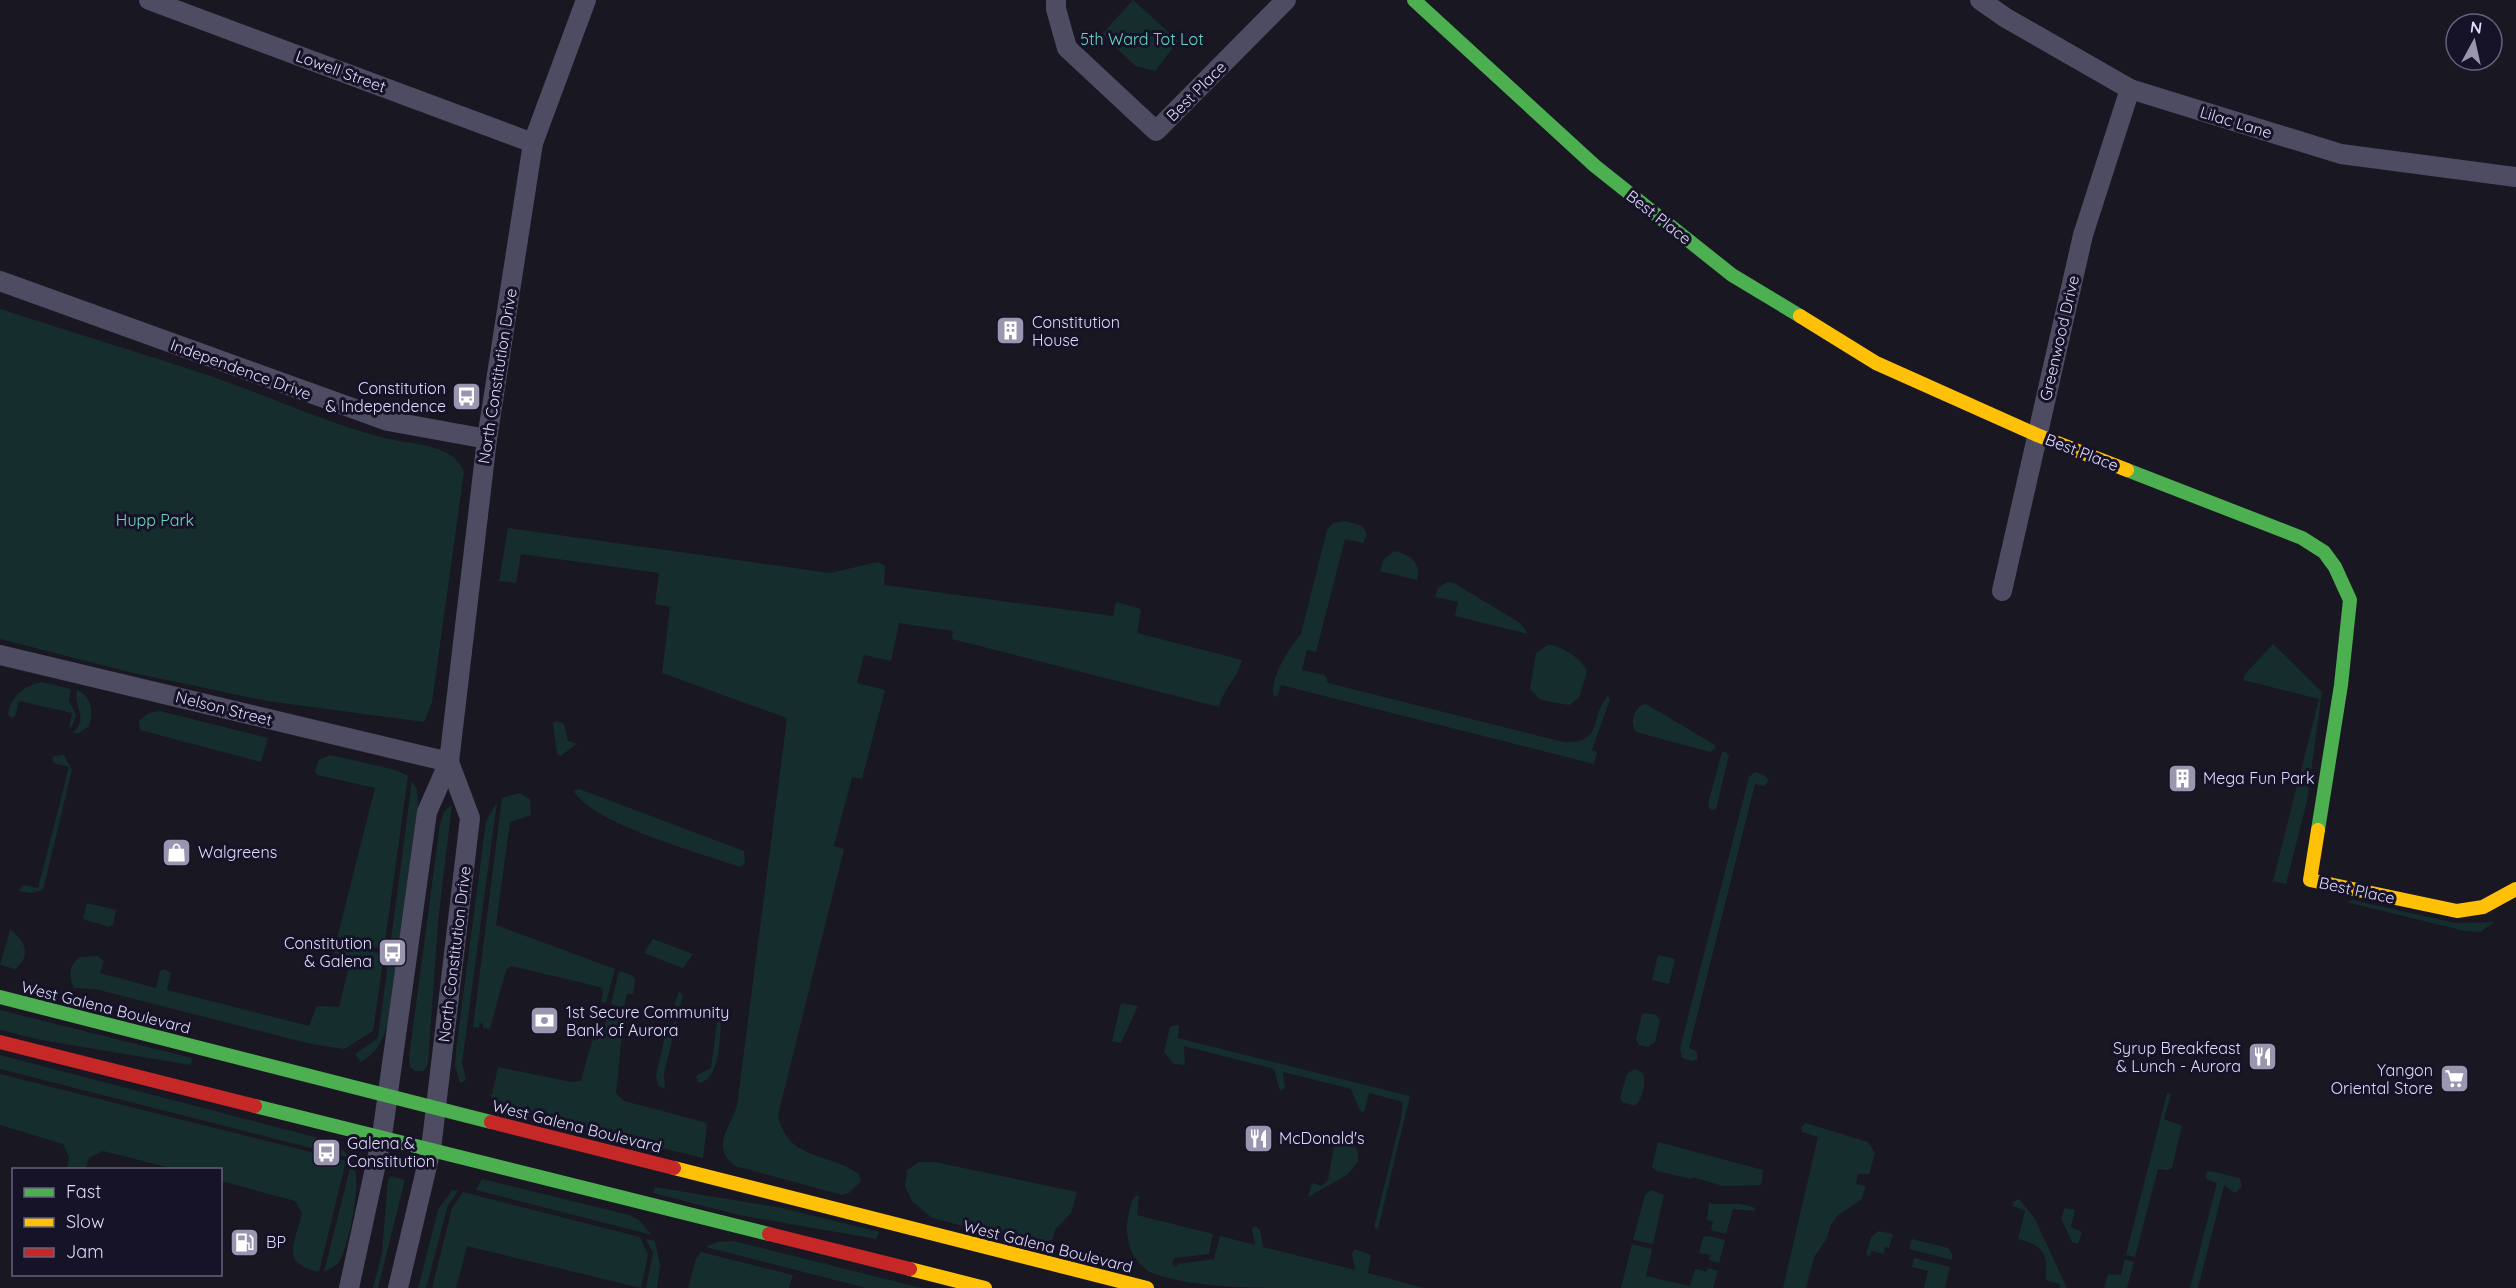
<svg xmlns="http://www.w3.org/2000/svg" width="2516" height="1288" font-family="Quicksand,sans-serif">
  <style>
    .green { fill: #162d2e }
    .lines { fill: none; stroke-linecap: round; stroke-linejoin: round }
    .street { stroke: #4e4c62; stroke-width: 20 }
    .fast { stroke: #4caf50; stroke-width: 14 }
    .slow { stroke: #ffc107; stroke-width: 14 }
    .jam { stroke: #c62828; stroke-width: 14 }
    .labels { text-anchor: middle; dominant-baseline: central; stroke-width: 6; stroke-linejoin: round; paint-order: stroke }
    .park-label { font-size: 16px; fill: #6bd8c0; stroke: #161227 }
    .street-label { font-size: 16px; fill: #dfdbfc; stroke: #161227 }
    .poi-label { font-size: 16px; fill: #dfdbfc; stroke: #161227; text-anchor: start }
  </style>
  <rect width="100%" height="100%" fill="#191722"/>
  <g class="green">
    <polygon points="1133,0 1178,41 1155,71 1135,66 1102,34"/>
    <path d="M0,309C71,332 142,353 213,377C269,396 323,422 381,437C408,445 453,442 464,472L432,702L424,722L267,701L129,672L0,639Z"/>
    <path d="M1345,521L1363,526L1367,535L1363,543L1345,539L1316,652L1307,650L1302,670L1325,675L1328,683L1563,742C1605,745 1589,715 1608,696L1610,699L1592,750L1597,752L1594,764L1281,685L1278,695L1274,697C1268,681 1290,646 1301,634L1327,530L1333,523Z"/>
    <path d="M508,528L830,573L878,562L885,566L884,585L1113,616L1116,602L1141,609L1137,633L1242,660C1238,678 1223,689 1219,707L952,639L953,631L899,623L891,661L864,655L857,683L885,690L862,779L852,777L834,846L844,849L778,1115C787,1161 829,1152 859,1174L861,1181L849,1193L842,1195L735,1166C710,1146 730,1129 737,1106L787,718L662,673L670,607L655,604L659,573L521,554L516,583L499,581Z"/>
    <path d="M1394,551C1410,554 1421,563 1417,580L1380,571L1384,559Z"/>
    <polygon points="1447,582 1454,583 1520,623 1528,634 1455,616 1458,602 1435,597 1438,588"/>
    <polygon points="2273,644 2322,692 2307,801 2286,884 2273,881 2319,699 2243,680 2245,674"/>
    <path d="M1548,645C1561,645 1582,659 1587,671L1579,698L1569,705L1541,700L1530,689L1536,653Z"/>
    <path d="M42,682L71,689L69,701L76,715L72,726L69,728L72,713L19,701L15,716L12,718L8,715C10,697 25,685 42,682Z"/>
    <path d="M77,690C92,697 94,712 89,726L79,733H72C90,720 73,706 77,690Z"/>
    <path d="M1646,704L1715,745V749L1710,752L1636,732C1630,723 1633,714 1640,706Z"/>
    <polygon points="160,711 268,738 261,762 140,730 139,720 149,713"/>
    <polygon points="557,721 564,724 568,741 577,744 560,756 557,754 553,723"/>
    <polygon points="1722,752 1726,752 1729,755 1716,809 1712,810 1708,807 1709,800"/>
    <polygon points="64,755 72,770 43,890 31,893 19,891 23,885 38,888 69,767 54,763 52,760 54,756"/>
    <polygon points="330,755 396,770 408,776 384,949 337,939 375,788 317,775 315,771 319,760"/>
    <polygon points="1755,772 1763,774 1769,781 1764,786 1755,784 1689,1048 1697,1052 1698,1059 1692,1061 1682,1058 1680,1048 1749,777"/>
    <path d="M412,781L417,790L418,805L387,1026C382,1042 376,1053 361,1062L355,1054L378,1038Z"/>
    <path d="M579,789L744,851L745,863L740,867L731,864C696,852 590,822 574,791Z"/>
    <polygon points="519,793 530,799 531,815 510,822 496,925 615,969 606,1003 601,1002 603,991 600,987 511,966 506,970 490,1029 483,1028 483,1024 480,1023 479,1028 473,1027 502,798"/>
    <polygon points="497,802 462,1063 466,1080 460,1083 455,1066 456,1050 486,821"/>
    <polygon points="452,804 438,922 428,1063 424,1071 415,1071 410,1067 409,1057 440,824 444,812"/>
    <polygon points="2352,900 2456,923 2494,922 2480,932 2465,931 2346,902"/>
    <polygon points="87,903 116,910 113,925 109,927 83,919"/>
    <path d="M10,930C25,939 32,957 15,969L0,965Z"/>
    <polygon points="653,939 693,954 683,968 680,967 644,953"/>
    <path d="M335,945L384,954L373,1031L344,1049L311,1044L95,989L74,988C68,976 69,965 80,957L97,956L104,961L100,973L156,988L160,971L165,969L171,973L167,990L309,1026L317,1006L339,1007L351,958L334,953Z"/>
    <polygon points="1658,955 1675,959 1669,984 1652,980"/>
    <polygon points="619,971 631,975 635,979 633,994 627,994 624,1008 611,1004"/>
    <polygon points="679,992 683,995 664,1073 665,1089 658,1085 656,1075 668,1024 674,1025 678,1007 674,1005"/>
    <polygon points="1121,1003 1138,1006 1121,1043 1112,1041"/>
    <path d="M710,1005L719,1008L722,1015C719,1033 722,1079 699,1083L696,1076L711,1068L718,1016L714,1009L705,1013Z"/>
    <polygon points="0,1010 192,1058 191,1065 41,1040 0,1030"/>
    <polygon points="609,1010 628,1015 621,1043 616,1093 624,1101 704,1122 707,1125 703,1158 503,1110 504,1106 489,1095 492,1095 498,1067 571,1082 581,1081 592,1041 602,1037"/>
    <polygon points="1645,1013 1656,1015 1660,1020 1655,1042 1648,1047 1639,1045 1636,1039 1642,1015"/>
    <polygon points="1177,1025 1179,1026 1178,1038 1410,1096 1378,1229 1374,1227 1401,1118 1403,1102 1369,1093 1364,1112 1360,1111 1351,1089 1283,1072 1285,1088 1280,1091 1274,1069 1184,1046 1185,1065 1174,1064 1164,1052 1170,1027"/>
    <polygon points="0,1055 334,1142 351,1158 0,1069"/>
    <path d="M1634,1069L1643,1073C1647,1082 1642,1099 1635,1106L1622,1102L1620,1098L1627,1074Z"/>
    <path d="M0,1074L346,1161L319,1272C279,1263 295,1244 302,1213L295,1201L221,1181L220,1170L175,1169L103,1151L89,1158L86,1169H67L69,1157L63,1144L0,1125Z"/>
    <polygon points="2167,1093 2171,1094 2164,1119 2182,1126 2172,1168 2168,1170 2158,1169 2135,1257 2126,1255"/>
    <polygon points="1806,1123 1868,1142 1875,1153 1869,1174 1858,1174 1856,1184 1866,1186 1861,1200 1838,1215 1831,1224 1827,1238 1814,1257 1806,1288 1783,1288 1818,1137 1802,1132 1801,1127"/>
    <path d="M1336,1135C1351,1139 1359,1145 1358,1162L1347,1175L1308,1197L1312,1183L1321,1186L1328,1180Z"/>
    <polygon points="1658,1142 1763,1170 1761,1185 1723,1186 1692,1177 1691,1179 1657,1171 1652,1167"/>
    <polygon points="919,1162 935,1162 1077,1192 1071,1213 1055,1230 1052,1240 1029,1243 932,1218 912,1201 905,1186 907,1170"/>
    <path d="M351,1164C365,1173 348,1248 339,1262C335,1267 329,1269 324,1272Z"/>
    <polygon points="2210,1171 2240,1178 2242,1186 2235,1193 2224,1185 2198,1288 2190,1288 2217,1183 2206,1179 2206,1173"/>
    <polygon points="391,1176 405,1180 378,1288 373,1288 382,1253 388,1179"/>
    <polygon points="482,1179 629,1215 639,1220 652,1235 476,1190"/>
    <polygon points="655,1187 782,1208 879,1232 876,1239 739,1215 653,1193"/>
    <polygon points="452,1190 458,1191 448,1205 426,1288 418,1288 438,1210"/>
    <polygon points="1651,1190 1664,1195 1653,1244 1633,1240 1645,1195"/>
    <polygon points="463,1192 640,1237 648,1255 641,1288 467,1246 456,1288 432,1288 452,1208"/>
    <path d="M1139,1195L1137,1215L1213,1234L1209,1254L1174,1258L1172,1265L1176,1267L1178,1264L1214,1259L1220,1236L1255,1245L1252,1229L1255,1226L1260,1230L1263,1247L1355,1270L1352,1254L1355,1249L1371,1255L1368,1273L1424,1288C1381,1288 1339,1288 1296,1288C1254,1288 1184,1288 1148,1271C1123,1254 1123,1222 1134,1197Z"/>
    <path d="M2019,1199L2035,1219L2067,1288H2059L2060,1284L2046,1280C2045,1274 2047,1270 2046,1264C2046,1248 2031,1242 2018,1239L2025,1211L2013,1206V1202Z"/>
    <path d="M1709,1203C1724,1206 1743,1201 1756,1209L1754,1211L1733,1209L1726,1234L1711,1230L1713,1221L1707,1220Z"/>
    <polygon points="2065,1208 2075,1210 2071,1227 2082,1232 2078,1244 2072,1242 2061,1218"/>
    <polygon points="1879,1231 1893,1234 1889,1248 1885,1247 1884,1254 1872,1251 1870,1256 1866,1255 1871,1237"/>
    <polygon points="1710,1236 1725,1240 1719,1263 1709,1260 1710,1255 1699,1253 1703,1237"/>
    <polygon points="646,1239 655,1241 660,1265 657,1288 646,1288 653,1253"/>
    <polygon points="1912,1239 1948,1248 1952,1254 1952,1260 1909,1249"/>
    <polygon points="734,1241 922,1288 866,1288 706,1247 717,1242"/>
    <polygon points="1632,1244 1652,1249 1646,1276 1690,1286 1695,1269 1706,1272 1708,1268 1718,1271 1713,1288 1621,1288"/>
    <polygon points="701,1252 793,1275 789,1288 688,1288 696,1259"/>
    <polygon points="1914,1258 1950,1267 1945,1288 1924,1288 1928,1271 1912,1267"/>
    <polygon points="2125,1259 2134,1262 2127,1288 2104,1288 2108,1274 2121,1275"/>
  </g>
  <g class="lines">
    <g class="street">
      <polyline points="149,0 533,143"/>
      <polyline points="1056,0 1056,9 1067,48 1156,131 1286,0"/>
      <polyline points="1980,0 2006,18 2130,89 2341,154 2516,177"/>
      <polyline points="0,281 388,421 487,439"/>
      <polyline points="2002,591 2083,235 2130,89"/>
      <polyline points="0,655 449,762"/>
      <polyline points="349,1288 382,1136 427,812 449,762 487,439 533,143 586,0"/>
      <polyline points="398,1288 431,1149 470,818 449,762"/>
    </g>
    <g class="fast">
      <polyline points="1414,0 1595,166 1732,275 1800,316"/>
      <polyline points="2127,470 2302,538 2324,552 2335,567 2350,600 2341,685 2318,830"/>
      <polyline points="0,997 491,1122"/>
      <polyline points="255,1106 769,1234"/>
    </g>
    <g class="slow">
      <polyline points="1800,316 1876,363 2037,435 2127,470"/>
      <polyline points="2318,830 2310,880 2457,911 2483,907 2516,889"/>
      <polyline points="674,1168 1147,1288"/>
      <polyline points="910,1269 985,1288"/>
    </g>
    <g class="jam">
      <polyline points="0,1042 255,1106"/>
      <polyline points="491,1122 674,1168"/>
      <polyline points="769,1234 910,1269"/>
    </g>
  </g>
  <defs>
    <symbol id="building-square" viewBox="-11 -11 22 22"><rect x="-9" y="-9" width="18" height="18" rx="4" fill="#9a96b0" stroke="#161227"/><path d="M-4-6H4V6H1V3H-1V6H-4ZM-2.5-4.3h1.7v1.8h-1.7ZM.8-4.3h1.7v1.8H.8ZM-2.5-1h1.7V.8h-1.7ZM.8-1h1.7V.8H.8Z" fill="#fff"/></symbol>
    <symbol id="bus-square" viewBox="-11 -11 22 22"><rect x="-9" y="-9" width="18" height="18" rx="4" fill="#9a96b0" stroke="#161227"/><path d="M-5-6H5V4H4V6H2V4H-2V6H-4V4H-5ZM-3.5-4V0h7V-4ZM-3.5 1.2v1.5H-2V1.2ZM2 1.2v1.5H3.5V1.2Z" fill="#fff"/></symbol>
    <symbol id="shop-square" viewBox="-11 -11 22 22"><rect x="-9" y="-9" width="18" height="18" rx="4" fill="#9a96b0" stroke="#161227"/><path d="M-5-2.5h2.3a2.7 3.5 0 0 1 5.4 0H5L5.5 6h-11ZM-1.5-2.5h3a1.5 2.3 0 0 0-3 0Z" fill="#fff"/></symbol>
    <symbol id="bank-square" viewBox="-11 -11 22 22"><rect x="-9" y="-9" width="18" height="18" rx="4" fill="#9a96b0" stroke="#161227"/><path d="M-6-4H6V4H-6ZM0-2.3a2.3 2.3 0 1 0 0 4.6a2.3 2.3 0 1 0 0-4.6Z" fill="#fff"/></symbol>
    <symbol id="restaurant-square" viewBox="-11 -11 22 22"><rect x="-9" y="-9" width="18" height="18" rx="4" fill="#9a96b0" stroke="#161227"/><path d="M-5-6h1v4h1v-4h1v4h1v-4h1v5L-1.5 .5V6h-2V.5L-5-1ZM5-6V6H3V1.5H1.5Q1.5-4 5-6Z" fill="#fff"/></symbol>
    <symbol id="supermarket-square" viewBox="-11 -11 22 22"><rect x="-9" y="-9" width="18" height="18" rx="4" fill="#9a96b0" stroke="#161227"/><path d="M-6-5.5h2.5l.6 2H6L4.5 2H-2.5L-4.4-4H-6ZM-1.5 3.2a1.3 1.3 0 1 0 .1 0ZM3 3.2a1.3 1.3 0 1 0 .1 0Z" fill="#fff"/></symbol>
    <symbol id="fuel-square" viewBox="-11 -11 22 22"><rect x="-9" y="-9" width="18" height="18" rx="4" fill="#9a96b0" stroke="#161227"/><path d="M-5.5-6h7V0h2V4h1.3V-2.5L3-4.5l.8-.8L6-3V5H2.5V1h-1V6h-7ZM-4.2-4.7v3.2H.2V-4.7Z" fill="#fff"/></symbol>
  </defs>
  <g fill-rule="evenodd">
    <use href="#building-square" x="994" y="314" width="33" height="33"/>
    <use href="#bus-square" x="450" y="380" width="33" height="33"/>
    <use href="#building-square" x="2166" y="762" width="33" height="33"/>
    <use href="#shop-square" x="160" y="836" width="33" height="33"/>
    <use href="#bus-square" x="376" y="936" width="33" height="33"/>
    <use href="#bank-square" x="528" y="1004" width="33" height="33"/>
    <use href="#restaurant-square" x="2246" y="1040" width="33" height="33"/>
    <use href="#supermarket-square" x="2438" y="1062" width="33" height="33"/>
    <use href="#restaurant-square" x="1242" y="1122" width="33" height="33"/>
    <use href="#bus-square" x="310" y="1136" width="33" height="33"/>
    <use href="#fuel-square" x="228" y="1226" width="33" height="33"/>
  </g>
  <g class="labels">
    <g class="park-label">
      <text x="1142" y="39">5th Ward Tot Lot</text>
      <text x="155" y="520">Hupp Park</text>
    </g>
    <g class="street-label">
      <text transform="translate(341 71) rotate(20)">Lowell Street</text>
      <text transform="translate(1196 91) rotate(-45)">Best Place</text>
      <text transform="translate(2236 122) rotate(17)">Lilac Lane</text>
      <text transform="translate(1659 217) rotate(38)">Best Place</text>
      <text transform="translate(2059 338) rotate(-77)">Greenwood Drive</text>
      <text transform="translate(241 369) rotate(20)">Independence Drive</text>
      <text transform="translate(497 376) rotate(-81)">North Constitution Drive</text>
      <text transform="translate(2082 452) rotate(21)">Best Place</text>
      <text transform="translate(224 708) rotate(14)">Nelson Street</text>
      <text transform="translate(2357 890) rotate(12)">Best Place</text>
      <text transform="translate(454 954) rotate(-83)">North Constitution Drive</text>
      <text transform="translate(106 1007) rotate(14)">West Galena Boulevard</text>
      <text transform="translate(577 1126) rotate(14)">West Galena Boulevard</text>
      <text transform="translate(1048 1246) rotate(14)">West Galena Boulevard</text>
    </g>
    <g class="poi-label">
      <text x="1032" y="322">Constitution<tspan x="1032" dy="18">House</tspan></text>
      <text x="446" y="388" text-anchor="end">Constitution<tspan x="446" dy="18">&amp; Independence</tspan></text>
      <text x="2203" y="778">Mega Fun Park</text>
      <text x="198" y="852">Walgreens</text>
      <text x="372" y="943" text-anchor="end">Constitution<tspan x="372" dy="18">&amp; Galena</tspan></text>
      <text x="566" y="1012">1st Secure Community<tspan x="566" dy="18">Bank of Aurora</tspan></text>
      <text x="2241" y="1048" text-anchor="end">Syrup Breakfeast<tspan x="2241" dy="18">&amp; Lunch - Aurora</tspan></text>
      <text x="2433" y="1070" text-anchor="end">Yangon<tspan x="2433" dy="18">Oriental Store</tspan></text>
      <text x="1279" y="1138">McDonald's</text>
      <text x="347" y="1143">Galena &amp;<tspan x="347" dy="18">Constitution</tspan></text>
      <text x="266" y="1242">BP</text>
    </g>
  </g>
  <rect x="12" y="1168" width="210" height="108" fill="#161227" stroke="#66627c" stroke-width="1.5"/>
  <rect x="24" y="1188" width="30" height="9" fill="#4caf50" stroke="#66627c" stroke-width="1.5"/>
  <text x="66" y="1198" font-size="18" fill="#dfdbfc">Fast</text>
  <rect x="24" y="1218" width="30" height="9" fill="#ffc107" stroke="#66627c" stroke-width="1.5"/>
  <text x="66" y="1228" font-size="18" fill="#dfdbfc">Slow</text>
  <rect x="24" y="1248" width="30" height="9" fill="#c62828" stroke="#66627c" stroke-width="1.5"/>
  <text x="66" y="1258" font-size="18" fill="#dfdbfc">Jam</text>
  <g transform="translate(2474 42) rotate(8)"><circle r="28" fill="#161227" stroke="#66627c" stroke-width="1.5"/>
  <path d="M0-4.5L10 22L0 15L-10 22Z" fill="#9a96b0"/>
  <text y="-9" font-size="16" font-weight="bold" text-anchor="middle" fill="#dfdbfc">N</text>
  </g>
</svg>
